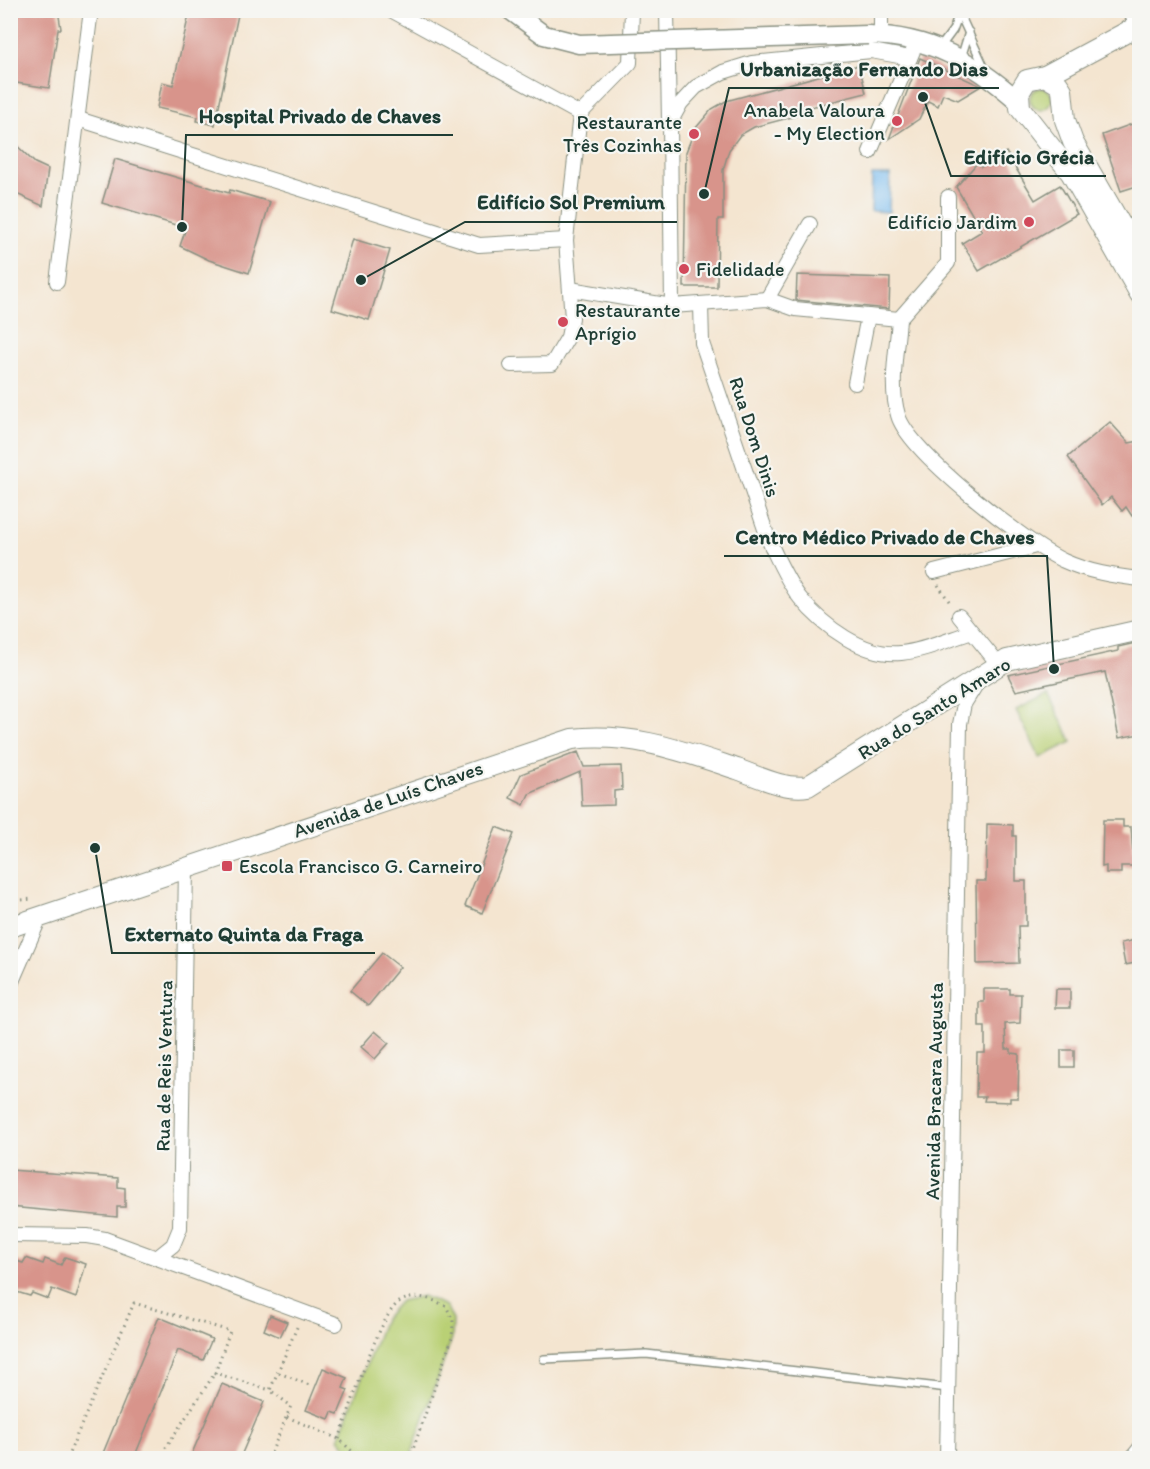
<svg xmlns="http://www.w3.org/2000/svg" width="1150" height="1469" font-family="Itim,sans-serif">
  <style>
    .green { fill: #b9d075; stroke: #6c8654; stroke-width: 1.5 }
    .water { fill: #7cbdf1; stroke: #4e7d92; stroke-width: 1.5 }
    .building { fill: #d8948b }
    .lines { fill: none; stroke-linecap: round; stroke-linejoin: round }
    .service-casing { stroke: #8a9182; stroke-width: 10 }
    .minor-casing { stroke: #8a9182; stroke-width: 16 }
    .tertiary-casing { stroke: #8a9182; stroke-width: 21 }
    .secondary-casing { stroke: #8a9182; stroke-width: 22 }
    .path { stroke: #8a9182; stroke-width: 3; stroke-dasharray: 1.5 4.5; stroke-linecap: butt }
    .service { stroke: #fff; stroke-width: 7 }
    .minor { stroke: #fff; stroke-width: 14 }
    .tertiary { stroke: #fff; stroke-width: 18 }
    .secondary { stroke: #fff; stroke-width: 20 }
    .tertiary-bridge-casing { stroke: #8a9182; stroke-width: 21; stroke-linecap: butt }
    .tertiary-bridge { stroke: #fff; stroke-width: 18 }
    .poi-dot { fill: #d1495b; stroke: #f6f6f2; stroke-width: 2 }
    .labels { text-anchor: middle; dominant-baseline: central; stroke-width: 4.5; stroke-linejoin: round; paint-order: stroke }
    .poi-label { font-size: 20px; fill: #1f3d34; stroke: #f6f6f2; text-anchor: end }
    .street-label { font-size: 20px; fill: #1f3d34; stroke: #f6f6f2 }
    .leader { fill: none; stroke: #1f3d34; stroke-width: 2 }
    .callout-dot { fill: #1f3d34; stroke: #f6f6f2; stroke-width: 2 }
    .callout-label { font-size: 21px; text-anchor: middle; font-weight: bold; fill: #1f3d34; stroke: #f6f6f2; stroke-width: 4.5; stroke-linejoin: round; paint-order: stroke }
  </style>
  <rect width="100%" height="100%" fill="#f6f6f2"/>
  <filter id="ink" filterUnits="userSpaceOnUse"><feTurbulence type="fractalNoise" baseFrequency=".0167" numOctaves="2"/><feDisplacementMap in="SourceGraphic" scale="12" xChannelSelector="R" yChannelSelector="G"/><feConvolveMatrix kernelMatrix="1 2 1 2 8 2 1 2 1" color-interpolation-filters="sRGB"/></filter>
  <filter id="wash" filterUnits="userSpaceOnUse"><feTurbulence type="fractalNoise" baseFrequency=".008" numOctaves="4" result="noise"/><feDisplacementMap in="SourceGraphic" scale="24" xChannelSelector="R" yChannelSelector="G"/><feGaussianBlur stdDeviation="1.35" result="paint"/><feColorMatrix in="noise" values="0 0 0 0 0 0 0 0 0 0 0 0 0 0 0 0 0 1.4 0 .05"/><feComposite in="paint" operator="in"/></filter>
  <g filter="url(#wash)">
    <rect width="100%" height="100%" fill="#f4e5d0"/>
    <g class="green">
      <circle cx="1041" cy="99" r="11"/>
      <polygon points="1048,694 1072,742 1040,758 1016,710"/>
      <path d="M423,1296L446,1306L453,1320L452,1338L411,1455C399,1463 366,1461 354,1453C349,1449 344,1443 339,1439L384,1319L400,1301Z"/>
    </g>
    <polygon class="water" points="872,175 890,175 889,212 871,211"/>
    <g id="blocks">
      <g class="building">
        <polygon points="10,10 58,10 61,29 58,29 49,88 10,82 15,45 10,47"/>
        <polygon points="190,10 239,10 215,125 197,121 198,117 157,108 162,82 173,85"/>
        <polygon points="920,58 981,86 958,100 943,94 938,106 928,101 919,119 889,139"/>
        <polygon points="859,65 866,93 795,111 796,116 754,127 740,135 729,150 723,170 723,219 718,219 717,287 684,287 686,152 695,129 712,109 726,101"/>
        <polygon points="1140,121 1140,185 1121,191 1102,135"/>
        <polygon points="10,139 35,163 48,169 43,206 10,191"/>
        <polygon points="1006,152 1035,200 1060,185 1077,214 979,271 962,243 982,231 956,187 978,162 981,167"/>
        <polygon points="115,159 229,193 230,190 270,202 249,273 209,260 180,246 186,228 102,203"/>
        <polygon points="353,239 390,250 369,320 332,309"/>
        <polygon points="797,275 890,278 889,309 796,300"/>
        <polygon points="1110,422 1129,443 1140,441 1140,509 1132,516 1126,507 1122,511 1111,497 1102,505 1068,457"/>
        <polygon points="1140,642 1140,734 1119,738 1105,672 1016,691 1008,675 1118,651 1118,647"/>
        <polygon points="578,752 584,767 621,766 622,790 614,791 614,805 582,806 580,772 529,794 524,805 510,798 521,774"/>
        <polygon points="1103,820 1123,820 1123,827 1131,827 1134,866 1121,866 1121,873 1106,873 1106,866 1102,867"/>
        <polygon points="987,824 1013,825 1013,836 1016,836 1016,881 1026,881 1026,926 1018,926 1019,963 977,964 976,881 986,881"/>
        <polygon points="496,827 514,834 482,913 465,906"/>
        <polygon points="1140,939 1140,962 1125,965 1121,943"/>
        <polygon points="382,953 400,967 368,1006 350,991"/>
        <polygon points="984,989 1010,989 1010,994 1021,994 1020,1023 1005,1024 1006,1049 1011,1049 1011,1053 1019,1054 1018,1098 1010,1098 1010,1102 984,1101 985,1097 976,1097 977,1053 985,1053 985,1027 979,1027 979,1002 984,1002"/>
        <polygon points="1056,989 1070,989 1070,1008 1055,1008"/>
        <polygon points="375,1031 389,1043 375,1059 361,1047"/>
        <rect x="1061" y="1050" width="13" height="17"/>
        <polygon points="10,1170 118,1178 118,1187 125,1188 125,1207 117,1207 117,1217 10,1207"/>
        <polygon points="65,1257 86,1264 76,1298 52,1289 48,1299 32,1293 30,1296 10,1290 10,1259 23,1263 26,1258 43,1264 45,1259 61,1265"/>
        <polygon points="270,1315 287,1322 280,1337 264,1330"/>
        <polygon points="159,1317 212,1339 203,1360 178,1350 134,1458 101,1458"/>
        <polygon points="323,1368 347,1378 343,1388 348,1390 338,1414 332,1412 329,1419 306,1410"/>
        <polygon points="222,1384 264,1402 240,1458 190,1458"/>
      </g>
    </g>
  </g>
  <g filter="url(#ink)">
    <use href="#blocks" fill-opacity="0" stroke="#8a9182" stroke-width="1.5"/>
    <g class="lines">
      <defs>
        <g id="service">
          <polyline points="958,10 986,71"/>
          <polyline points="1125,10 1135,27"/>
          <polyline points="939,49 953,30 959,13"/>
          <polyline points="961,58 969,32"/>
          <polyline points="544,1359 646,1354 948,1388"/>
        </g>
        <g id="minor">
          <polyline points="391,10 580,114"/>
          <polyline points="667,10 669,122"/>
          <polyline points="881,10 881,35"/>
          <polyline points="78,119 479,245 566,240"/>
          <polyline points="870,152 913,51"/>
          <polyline points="57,282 91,10"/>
          <polyline points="570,289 672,306 767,299 795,309 899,319"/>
          <polyline points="767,299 810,224"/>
          <path d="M701,304L702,343L769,541C778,560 787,581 800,598C823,626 864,657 901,653C924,651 950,639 972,632"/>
          <polyline points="672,306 670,123 681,103 696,87 723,72 752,63 871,51 910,58"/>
          <path d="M899,319C897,350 889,384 898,415C908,452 1027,544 1064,561C1088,572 1114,576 1140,579"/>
          <polyline points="899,319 948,263 948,197"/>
          <polyline points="511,365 552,364 568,337 572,318 566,240 580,114 630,63 632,10"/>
          <polyline points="855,383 868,316"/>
          <polyline points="934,572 1036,546"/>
          <polyline points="959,616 999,665"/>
          <polyline points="10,986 40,917"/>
          <polyline points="10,1235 87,1236 105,1239 336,1324"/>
          <polyline points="158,1257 173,1245 180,1228 186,867"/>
          <polyline points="947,1458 960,724 964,704 977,683"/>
          <polyline points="1132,1458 1140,1448"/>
        </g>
        <path id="tertiary" d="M868,35C929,36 974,62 1018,101"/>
        <g id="secondary">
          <polyline points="1045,76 1140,25"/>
          <polyline points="1140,258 1073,142 1065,120 1062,90 1058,84 1045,76 1027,80 1019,93 1020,108 1071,173 1140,294"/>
          <path d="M10,927L572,739C632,732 682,751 737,769C759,777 785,790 808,786L1007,660L1140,630"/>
        </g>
      </defs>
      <use href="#service" class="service-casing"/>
      <use href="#minor" class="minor-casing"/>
      <use href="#tertiary" class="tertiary-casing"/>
      <use href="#secondary" class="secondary-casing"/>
      <g class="path">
        <polyline points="1136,310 1140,318"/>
        <polyline points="938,585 951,604"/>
        <polyline points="10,901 33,899"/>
        <polyline points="279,1373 312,1386"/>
        <polyline points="287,1417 339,1439 354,1453 366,1458"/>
        <path d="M339,1439C349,1413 380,1310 401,1301C418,1293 431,1299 446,1306L453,1320L452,1338L411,1455L405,1458"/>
        <polyline points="67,1458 134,1303 230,1331 215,1373 270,1390 298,1325"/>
        <polyline points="159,1458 215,1373"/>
        <polyline points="269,1458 291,1406 270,1390"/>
      </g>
      <use href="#service" class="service"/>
      <use href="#minor" class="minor"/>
      <use href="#tertiary" class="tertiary"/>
      <use href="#secondary" class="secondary"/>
      <defs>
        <polyline id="tertiary-bridge" points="510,10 544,35 579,44 868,35"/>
      </defs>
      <use href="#tertiary-bridge" class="tertiary-bridge-casing"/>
      <use href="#tertiary-bridge" class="tertiary-bridge"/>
    </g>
  </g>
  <g class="poi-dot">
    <circle cx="897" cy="121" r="6"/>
    <circle cx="694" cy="134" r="6"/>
    <circle cx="1029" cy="222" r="6"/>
    <circle cx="684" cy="269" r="6"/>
    <circle cx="563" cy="322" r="6"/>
    <rect x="221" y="860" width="12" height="12" rx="3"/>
  </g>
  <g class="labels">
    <g class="poi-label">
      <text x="885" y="110">Anabela Valoura<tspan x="885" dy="23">- My Election</tspan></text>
      <text x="682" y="122">Restaurante<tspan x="682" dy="23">Três Cozinhas</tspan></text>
      <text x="1017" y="222">Edifício Jardim</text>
      <text x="696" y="269" text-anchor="start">Fidelidade</text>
      <text x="575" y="310" text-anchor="start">Restaurante<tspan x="575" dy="23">Aprígio</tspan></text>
      <text x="239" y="866" text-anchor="start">Escola Francisco G. Carneiro</text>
    </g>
    <g class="street-label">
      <text transform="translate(755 437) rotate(72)">Rua Dom Dinis</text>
      <text transform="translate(934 708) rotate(-32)">Rua do Santo Amaro</text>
      <text transform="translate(388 799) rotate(-19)">Avenida de Luís Chaves</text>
      <text transform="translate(164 1066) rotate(-89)">Rua de Reis Ventura</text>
      <text transform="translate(934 1091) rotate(-89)">Avenida Bracara Augusta</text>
    </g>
  </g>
  <path class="leader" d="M704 194L729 88H999M182 227L186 135H453M923 97L951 176H1106M361 280L465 222H677M1054 669L1047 556H724M95 848L112 953H375"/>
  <g class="callout-dot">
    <circle cx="704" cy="194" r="6"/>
    <circle cx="182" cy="227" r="6"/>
    <circle cx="923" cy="97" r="6"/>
    <circle cx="361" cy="280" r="6"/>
    <circle cx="1054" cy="669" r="6"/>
    <circle cx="95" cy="848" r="6"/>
  </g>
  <g class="callout-label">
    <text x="864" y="76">Urbanização Fernando Dias</text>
    <text x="320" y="123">Hospital Privado de Chaves</text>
    <text x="1029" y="164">Edifício Grécia</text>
    <text x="571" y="209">Edifício Sol Premium</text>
    <text x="885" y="544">Centro Médico Privado de Chaves</text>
    <text x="244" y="941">Externato Quinta da Fraga</text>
  </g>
  <rect width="1150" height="1469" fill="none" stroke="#f6f6f2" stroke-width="36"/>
</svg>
